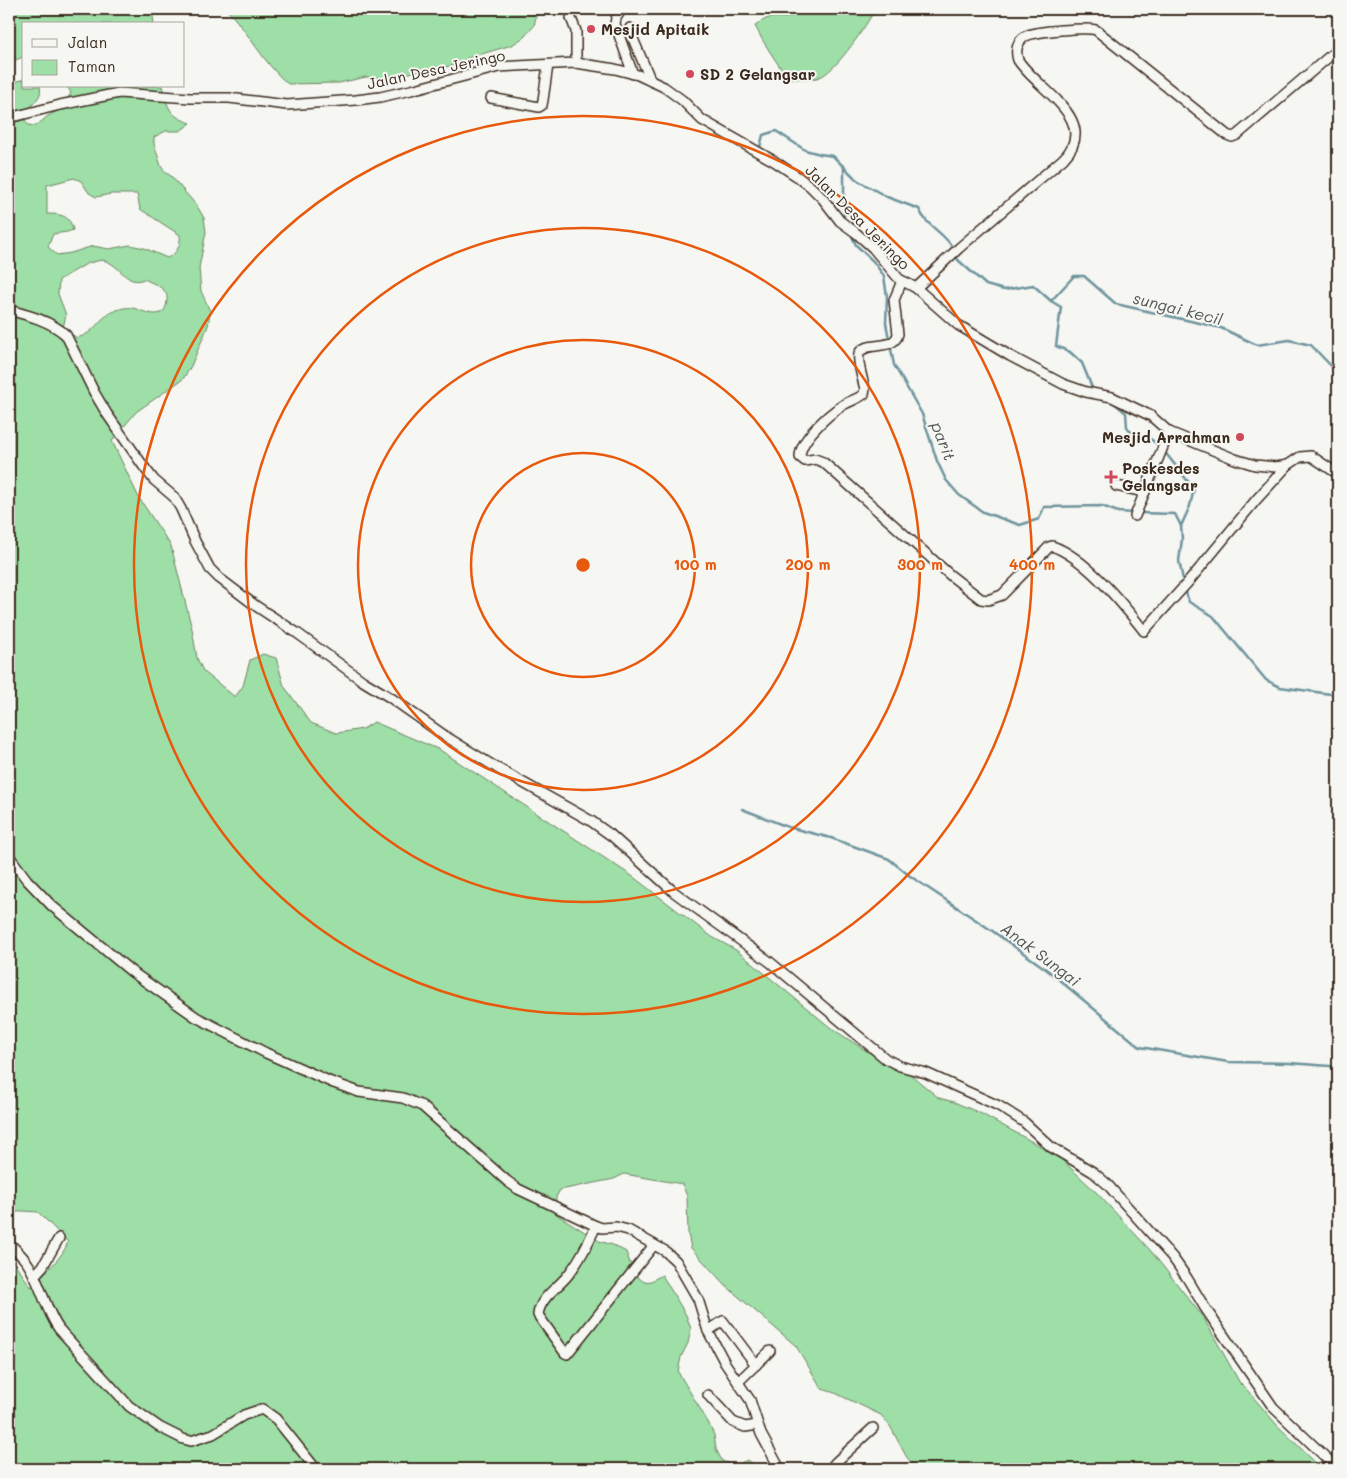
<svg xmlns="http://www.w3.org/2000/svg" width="1347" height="1478" font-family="Mali,sans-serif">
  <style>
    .green { fill: #9edea7; stroke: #6c8462; fill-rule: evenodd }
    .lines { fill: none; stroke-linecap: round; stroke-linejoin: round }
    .stream { stroke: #6e949d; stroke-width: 2.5 }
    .minor-casing { stroke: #3b2a1e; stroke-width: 12 }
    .minor { stroke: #f6f6f2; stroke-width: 9 }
    .ring { fill: none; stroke: #e8590c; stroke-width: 2.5 }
    .poi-dot { fill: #d1495b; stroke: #f6f6f2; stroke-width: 2 }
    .labels { text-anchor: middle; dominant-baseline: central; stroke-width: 4; stroke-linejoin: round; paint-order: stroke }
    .poi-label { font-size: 15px; font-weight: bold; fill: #3b2a1e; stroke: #f6f6f2; text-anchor: start }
    .street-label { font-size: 15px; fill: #3b2a1e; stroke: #f6f6f2 }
    .water-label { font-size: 16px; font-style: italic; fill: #505653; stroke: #f6f6f2 }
    .centre { fill: #e8590c; stroke: #f6f6f2; stroke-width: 2.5 }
    .ring-label { font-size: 15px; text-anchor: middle; font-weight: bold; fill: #e8590c; stroke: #f6f6f2; stroke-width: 4; stroke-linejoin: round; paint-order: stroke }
  </style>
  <rect width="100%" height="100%" fill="#f6f6f2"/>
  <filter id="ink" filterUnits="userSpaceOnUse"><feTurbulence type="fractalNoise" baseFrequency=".02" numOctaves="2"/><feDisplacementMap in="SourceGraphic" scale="10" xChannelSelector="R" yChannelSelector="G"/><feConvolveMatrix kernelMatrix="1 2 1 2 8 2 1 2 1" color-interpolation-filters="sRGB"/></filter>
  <g filter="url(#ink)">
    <g class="green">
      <path d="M9,9H152L154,24H24V56C19,59 15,61 9,60Z"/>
      <path d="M226,9H536L537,12L534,26L524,37L512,45L468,58L456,65L380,78L366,77L339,83L288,84C263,63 249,32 226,9Z"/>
      <path d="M800,9H875C867,25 838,68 822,76C813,81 797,78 787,78C776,60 764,45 755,26C758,24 762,21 766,19C779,14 788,24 800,9Z"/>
      <path d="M24,79V86H40C42,95 38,98 33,104C29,108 27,115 25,120L28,125L36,126L48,116L61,109L71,93L67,86H162C168,108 169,116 191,123L180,131H166L154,137V144L161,166L165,172L171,176L197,206L204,218L206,232L199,268L201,291L210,311L209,319L208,326L191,366L183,379L136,412L112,441L139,498L171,546L192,629L197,658L203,671L235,697L243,686L250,660L263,654L276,658L284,686L311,723L336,733L363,729L374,722L440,750L632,876L712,937L736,950L831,1028L893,1068L900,1066L939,1098L954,1102L980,1113L1058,1156L1097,1193L1150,1250L1203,1317L1241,1385V1383L1277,1425L1322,1469H916L906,1456L890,1426L881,1415L835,1393L822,1389L796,1346L725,1285L691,1248L688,1234L687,1196L682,1184L624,1174L614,1179L560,1190L556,1197V1214L599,1241L613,1245L626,1252L634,1274L644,1282L651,1281L662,1275L686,1315L691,1329L688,1343L681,1357L678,1372L708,1422L714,1435L716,1449L722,1461L735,1466L747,1460L759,1469H9V1255L31,1287C44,1273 62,1259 68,1242L38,1212L23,1211L10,1214L9,1201V84ZM74,178L81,181L89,193L96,197L111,194H137L140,209L180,235C181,245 177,254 167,258L144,248L130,245L109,249L93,246L71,253L57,255L48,247L53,234L67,232L73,230C70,215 60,214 47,214V185ZM102,260C122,264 125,287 144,279C154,284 169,288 167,301C165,323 144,311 133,308C127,307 122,308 117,310C97,317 97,333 77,338L63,328L66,315L58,294L59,280L88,263Z"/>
    </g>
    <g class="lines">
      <g class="stream">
        <path d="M759,151L763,135L776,131L805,150L820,154L833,156L857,180L887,197L919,209C926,227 946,233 954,250"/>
        <polyline points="844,166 844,218 846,222"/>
        <polyline points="851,234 856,245 873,261 884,276 887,297 886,323 894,365 922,414 937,461 946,480 959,495 983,512 1020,525 1039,519 1044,507 1102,506 1118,512 1133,513"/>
        <polyline points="956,255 958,260 986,285 1004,290 1033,285 1051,301 1061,307 1056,346 1070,352 1082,363 1093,390"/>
        <polyline points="1051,301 1074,276 1084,276 1116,304 1221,328 1257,345 1289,340 1311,345 1334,369 1338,370"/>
        <polyline points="1113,402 1126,413 1127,427 1134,435 1149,438 1161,447"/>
        <polyline points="1164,451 1194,489 1190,506 1181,526 1182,539 1179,561 1184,584"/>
        <polyline points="1139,513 1175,514 1181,526"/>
        <polyline points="1185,589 1189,602 1213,616 1266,680 1280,687 1338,695"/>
        <polyline points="742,809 788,827 831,838 889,859 910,876 991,930 1046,969 1140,1047 1228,1062 1289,1063 1330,1066 1338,1069"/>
      </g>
      <defs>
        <g id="minor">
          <polyline points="620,12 616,18 615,24 633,74"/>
          <polyline points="571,18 576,31 576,63"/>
          <polyline points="630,28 634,41 651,81"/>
          <polyline points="491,98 539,107 542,105 543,100 548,65"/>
          <polyline points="9,118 60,105 119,93 190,98 229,98 287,105 356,100 380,97 411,90 499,67 576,63 615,69 638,75 664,87 682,100 702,120 774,161 798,177 811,187 823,199 840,221 855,232 873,248 899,279 916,288 958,325 1010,356 1063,384 1086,392 1112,397 1151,416 1169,432 1235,459 1255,465 1276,467 1288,465 1300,457 1311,456 1338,474"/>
          <path d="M902,281L894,300L898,334C894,352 864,340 859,354C857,362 863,381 865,389L864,394C858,399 850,401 843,405C829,414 800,439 800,457L805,461L815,459L823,462L950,575L981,599L988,600L1002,595L1049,547L1052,546C1085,557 1123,604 1144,631L1190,580L1256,500L1288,465"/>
          <path d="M916,288L959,248L1063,159C1102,120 1036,89 1018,60C1015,51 1017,41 1026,36C1036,31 1086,27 1096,30L1227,135L1232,137L1237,135L1338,49"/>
          <path d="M9,310C28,315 51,321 66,335L94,392L107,414L144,467L154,480L174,497L181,509L195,541L210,569L219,578L256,606L297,633L363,681L391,698L445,736L497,768L591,821L612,836L674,892L770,962L886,1059L900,1066L926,1073L999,1106L1024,1122L1051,1147L1093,1172L1107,1184L1173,1258L1187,1278L1205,1308L1273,1407L1338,1469"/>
          <polyline points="1116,486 1145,492"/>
          <polyline points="1135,516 1169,432"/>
          <polyline points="9,856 27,880 52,906 132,972 196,1017 266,1053 331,1082 359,1092 403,1098 422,1106 507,1181 518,1189 596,1226 602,1228 616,1227 628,1230 665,1251 676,1261 698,1299 708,1331 725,1363 750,1400 761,1434 780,1469"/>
          <path d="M596,1226C588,1243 580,1260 568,1275C558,1288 540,1297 538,1315L565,1353L567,1354L654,1245"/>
          <path d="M9,1243C16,1250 23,1256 28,1264C41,1284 45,1309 59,1329L129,1406L159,1427L183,1439L191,1441L213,1434L244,1415L262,1409L276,1419L316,1469"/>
          <polyline points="34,1276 43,1266 59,1238"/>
          <polyline points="708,1331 723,1321 756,1365"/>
          <polyline points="738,1382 770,1351"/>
          <polyline points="708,1395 733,1422 745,1427 758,1425"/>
          <polyline points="830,1469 836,1462 873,1428"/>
        </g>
      </defs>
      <use href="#minor" class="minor-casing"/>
      <use href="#minor" class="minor"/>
    </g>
  </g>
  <g class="ring">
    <circle cx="583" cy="565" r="112"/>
    <circle cx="583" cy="565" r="225"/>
    <circle cx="583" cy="565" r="337"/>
    <circle cx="583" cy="565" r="449"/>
  </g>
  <g class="poi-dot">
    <circle cx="591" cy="29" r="5"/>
    <circle cx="690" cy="74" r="5"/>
    <circle cx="1240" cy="437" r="5"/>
    <path d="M1108.5 469.5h5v5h5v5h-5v5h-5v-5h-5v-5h5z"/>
  </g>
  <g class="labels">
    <g class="poi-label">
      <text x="601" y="29">Mesjid Apitaik</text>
      <text x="700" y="74">SD 2 Gelangsar</text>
      <text x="1230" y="437" text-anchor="end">Mesjid Arrahman</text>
      <text x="1122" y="468">Poskesdes<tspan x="1122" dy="17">Gelangsar</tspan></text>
    </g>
    <g class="street-label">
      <text transform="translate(436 69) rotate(-12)">Jalan Desa Jeringo</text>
      <text transform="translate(858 217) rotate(45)">Jalan Desa Jeringo</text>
    </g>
    <g class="water-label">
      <text transform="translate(1178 308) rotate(14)">sungai kecil</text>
      <text transform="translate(944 441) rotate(69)">parit</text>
      <text transform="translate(1041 954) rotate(37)">Anak Sungai</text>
    </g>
  </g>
  <circle cx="583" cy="565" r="8" class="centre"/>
  <g class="ring-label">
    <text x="695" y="570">100 m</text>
    <text x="808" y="570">200 m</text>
    <text x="920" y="570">300 m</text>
    <text x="1032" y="570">400 m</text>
  </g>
  <rect width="1347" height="1478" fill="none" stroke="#f6f6f2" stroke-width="30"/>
  <rect x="15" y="15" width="1317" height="1448" fill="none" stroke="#3b2a1e" stroke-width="2" filter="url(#ink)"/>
  <rect x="22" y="22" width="162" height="65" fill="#f6f6f2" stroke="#aba49d"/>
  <rect x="32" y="39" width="25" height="8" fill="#f6f6f2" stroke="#aba49d"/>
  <text x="68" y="48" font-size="15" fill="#3b2a1e">Jalan</text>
  <rect x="32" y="60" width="25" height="15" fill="#9edea7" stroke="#aba49d"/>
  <text x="68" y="72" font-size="15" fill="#3b2a1e">Taman</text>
</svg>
